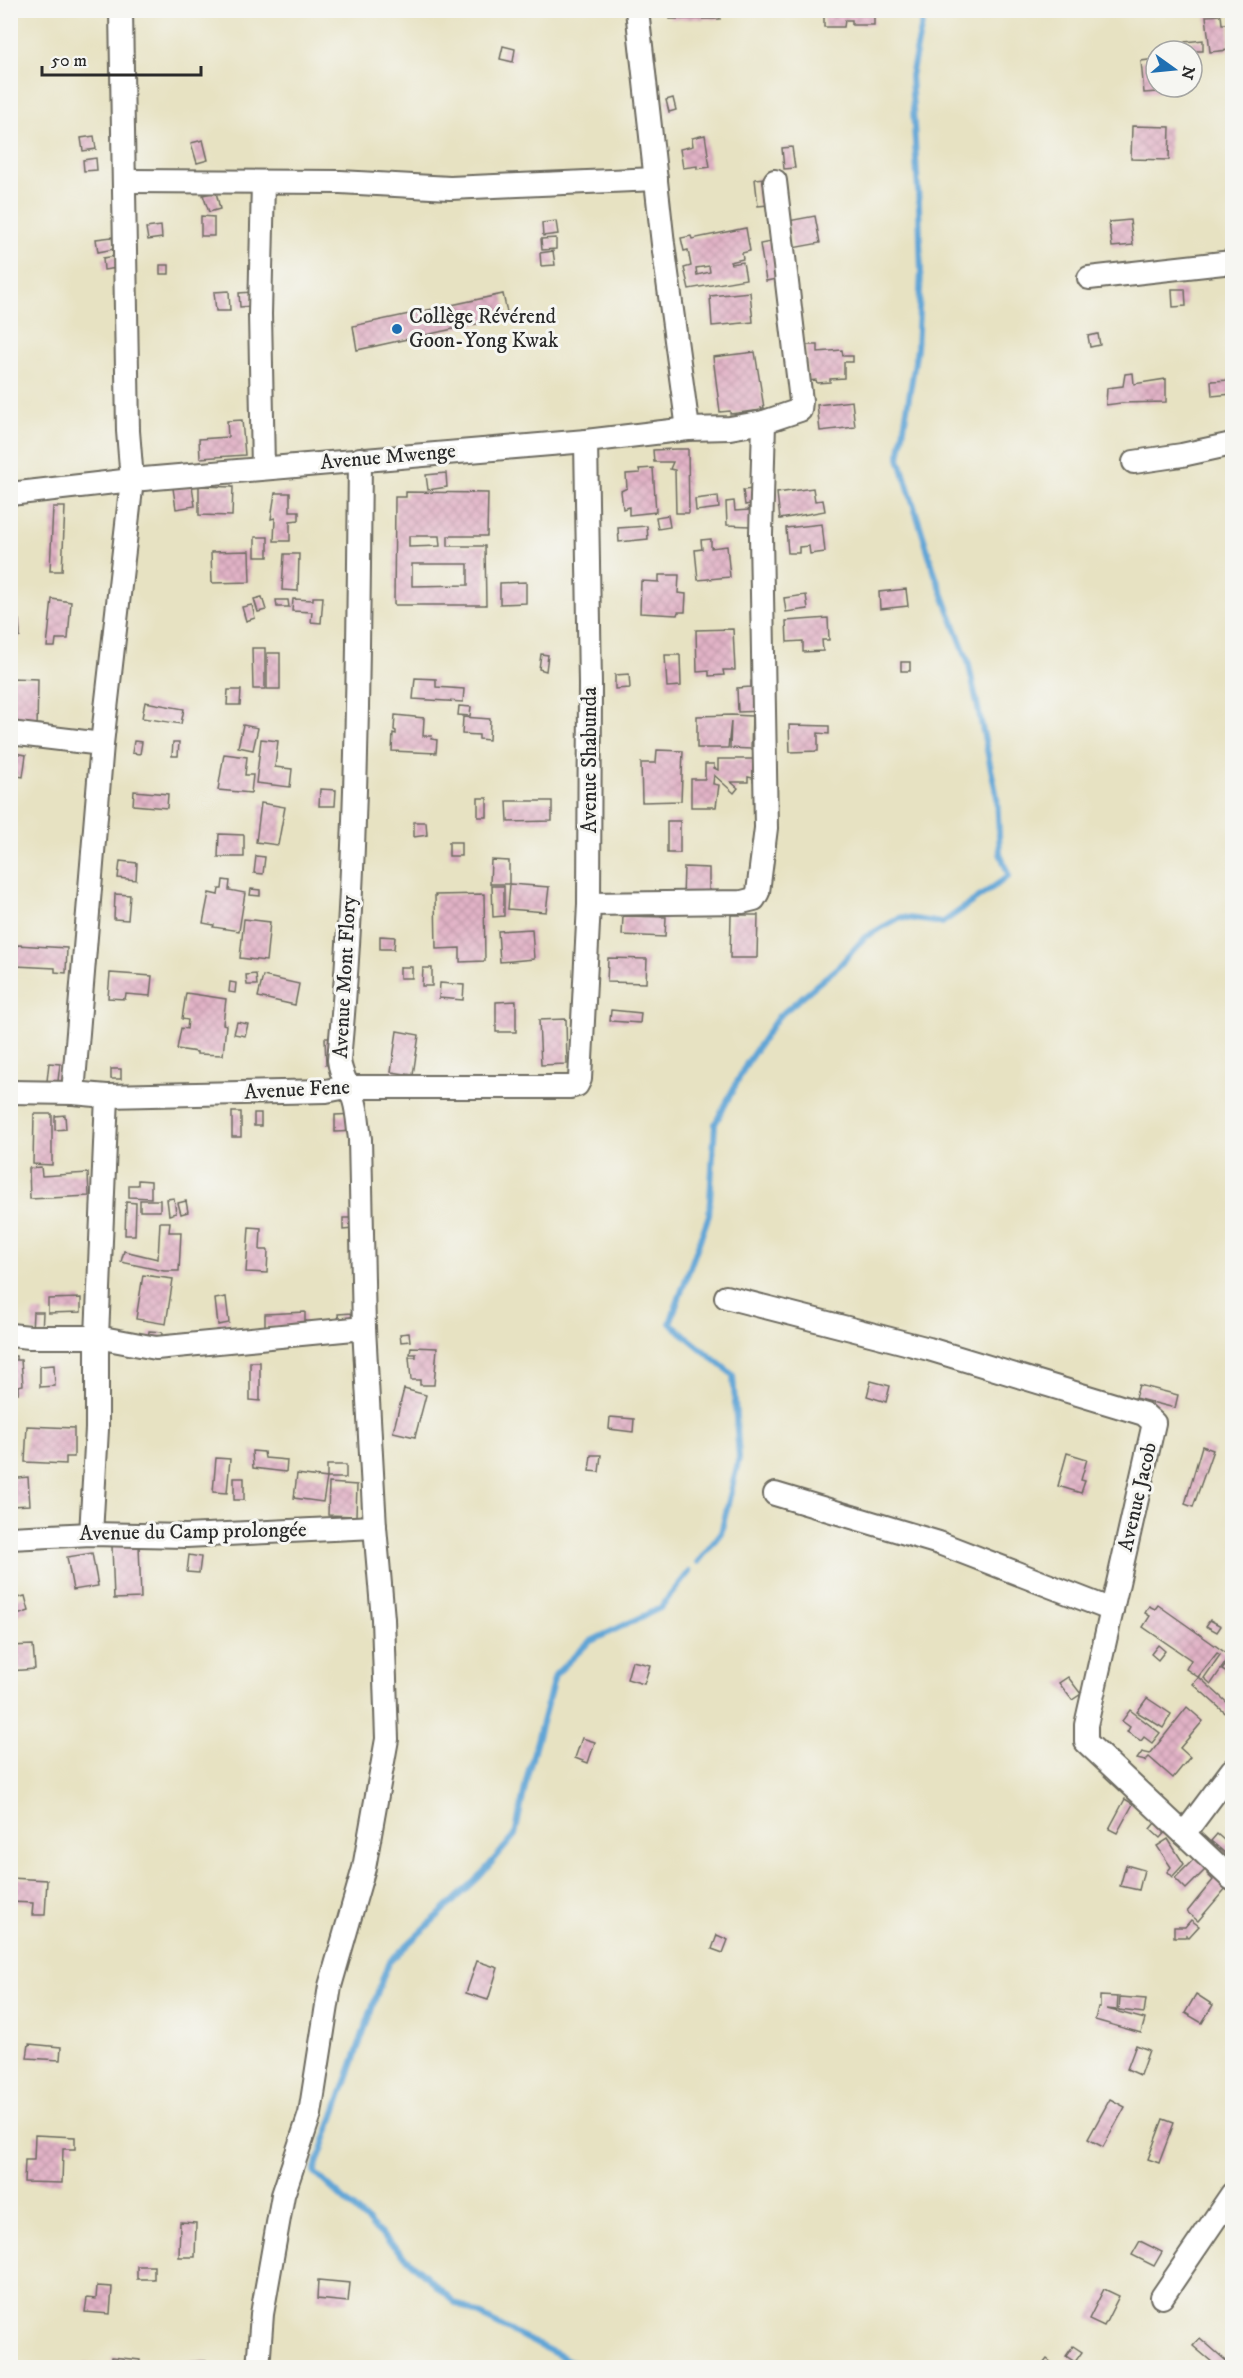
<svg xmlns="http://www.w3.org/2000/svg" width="1243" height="2378" font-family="'IM FELL DW Pica',serif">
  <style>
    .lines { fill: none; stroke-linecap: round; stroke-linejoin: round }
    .stream { stroke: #61a5d6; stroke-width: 6 }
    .building { fill: url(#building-cross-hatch); fill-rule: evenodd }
    .street-casing { stroke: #6d6b60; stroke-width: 26 }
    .street { stroke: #fff; stroke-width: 22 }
    .poi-dot { fill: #1f6fb2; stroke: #f6f6f2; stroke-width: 2 }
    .labels { text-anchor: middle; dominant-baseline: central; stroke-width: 6; stroke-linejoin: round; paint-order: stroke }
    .poi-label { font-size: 21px; fill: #2b2b2b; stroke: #f6f6f2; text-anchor: start }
    .street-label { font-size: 21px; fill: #2b2b2b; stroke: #f6f6f2 }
  </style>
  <defs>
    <pattern id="building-cross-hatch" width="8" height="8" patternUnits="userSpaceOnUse" patternTransform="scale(1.5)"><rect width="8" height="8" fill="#e1b2c6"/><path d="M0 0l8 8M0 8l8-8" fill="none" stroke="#c199aa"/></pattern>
  </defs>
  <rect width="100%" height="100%" fill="#f6f6f2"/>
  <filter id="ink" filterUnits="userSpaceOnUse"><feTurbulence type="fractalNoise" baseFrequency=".0167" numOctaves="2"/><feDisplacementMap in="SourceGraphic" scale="12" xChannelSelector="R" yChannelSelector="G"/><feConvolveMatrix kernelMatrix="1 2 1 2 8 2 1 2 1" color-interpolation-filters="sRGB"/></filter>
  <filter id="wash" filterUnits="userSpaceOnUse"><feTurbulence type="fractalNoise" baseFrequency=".008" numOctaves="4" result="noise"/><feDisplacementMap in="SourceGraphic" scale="24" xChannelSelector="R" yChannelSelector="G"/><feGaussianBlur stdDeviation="1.35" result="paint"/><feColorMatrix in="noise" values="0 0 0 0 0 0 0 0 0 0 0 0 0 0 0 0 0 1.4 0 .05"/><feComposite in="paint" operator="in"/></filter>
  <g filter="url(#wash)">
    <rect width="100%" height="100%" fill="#e7e2c2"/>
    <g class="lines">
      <g class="stream">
        <polyline points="698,1562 721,1533 739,1458 733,1375 670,1323 709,1215 715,1124 747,1063 778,1017 839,966 865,937 901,917 942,923 1009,876 1000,853 997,797 968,661 935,574 899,458 917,349 921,272 919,207 911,76 925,10"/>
        <polyline points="584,2368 454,2302 314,2172 388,1963 480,1876 515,1835 528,1773 555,1675 589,1642 660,1608 689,1572"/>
      </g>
    </g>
    <g id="blocks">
      <g class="building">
        <polygon points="431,10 446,10 445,16 431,16"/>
        <rect x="670" y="10" width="50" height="9"/>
        <polygon points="824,10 874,10 874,25 852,25 852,20 845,20 844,27 824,27"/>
        <polygon points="1221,15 1222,24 1229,24 1229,50 1210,52 1206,16"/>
        <polygon points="1203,40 1203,51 1185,51 1185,42"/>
        <polygon points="503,46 515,49 513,62 500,59"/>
        <polygon points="1156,59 1156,87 1172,87 1172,91 1144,93 1141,61"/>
        <polygon points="673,98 676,110 669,112 666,100"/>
        <polygon points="1132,126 1170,127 1169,160 1131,159"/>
        <polygon points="705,135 710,167 697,169 697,166 683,168 680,149 693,146 692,138"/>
        <polygon points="94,136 96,149 83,151 81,138"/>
        <polygon points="203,140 208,160 197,163 191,143"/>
        <polygon points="792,147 795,168 784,169 782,148"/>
        <polygon points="96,158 97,170 84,171 83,160"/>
        <polygon points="765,178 768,205 758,206 755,179"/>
        <polygon points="216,192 220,209 209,212 203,195"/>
        <polygon points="201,216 214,217 214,236 201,236"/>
        <polygon points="815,216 820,243 793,248 788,221"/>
        <polygon points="1130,220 1133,245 1112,247 1109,222"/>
        <polygon points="556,221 558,234 543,236 542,223"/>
        <polygon points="161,226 162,238 148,240 146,228"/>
        <path d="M746,228L750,251L742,253L743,259L730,262L731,264L743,262L746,279L689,289L684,268L691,266L688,250L684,251L681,238L691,236L692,239ZM709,266L710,272L697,275L696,268Z"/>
        <polygon points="112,237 114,249 98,252 96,239"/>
        <polygon points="556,238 556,249 542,250 541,239"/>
        <polygon points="776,241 781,278 766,281 760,244"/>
        <polygon points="553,251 555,265 541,266 540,253"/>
        <polygon points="116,256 117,268 104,270 103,258"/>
        <rect x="160" y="265" width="9" height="9"/>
        <polygon points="1172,289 1185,289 1186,306 1173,307"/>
        <polygon points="229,291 230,311 216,311 214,292"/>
        <polygon points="252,292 252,306 240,307 239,293"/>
        <polygon points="750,292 753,322 712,326 710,296"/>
        <polygon points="503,294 508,317 357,350 353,326"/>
        <polygon points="1098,334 1100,345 1090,347 1088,336"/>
        <polygon points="806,345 818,345 818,352 842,350 843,356 853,356 853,362 844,362 844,378 830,379 830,382 817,383 816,380 808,381"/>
        <polygon points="755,352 764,408 761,408 762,410 730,414 730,411 720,412 713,357"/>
        <polygon points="1133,373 1134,384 1166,379 1166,402 1121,403 1106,405 1107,388 1123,386 1125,374"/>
        <polygon points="1232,380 1232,394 1212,396 1211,381"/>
        <polygon points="852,401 855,427 820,431 817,405"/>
        <polygon points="242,420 245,455 200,458 199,439 228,437 227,421"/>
        <polygon points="675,449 688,449 689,513 676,513 675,470 670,469 673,462 654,462 653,450"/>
        <polygon points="653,468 656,512 629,515 629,507 623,509 621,491 627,488 626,474 640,473 639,469"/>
        <polygon points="446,473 447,487 428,490 426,475"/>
        <polygon points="192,486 195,506 176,509 173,488"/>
        <polygon points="199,486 233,487 232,516 199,515"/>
        <polygon points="813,488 815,501 823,500 825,511 780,519 777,493"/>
        <polygon points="754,489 755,503 745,505 743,490"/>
        <path d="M406,492L488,493L487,536H448V546H485L486,605H394L395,497H406ZM409,536H439L440,546L409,547ZM412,564H468V585L412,586Z"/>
        <polygon points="275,493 290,493 290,511 299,511 299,520 290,521 290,541 274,541 275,518 271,519"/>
        <polygon points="718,496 719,508 696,511 695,499"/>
        <polygon points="734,501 735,511 749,510 748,507 755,506 750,526 727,525 726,502"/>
        <polygon points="53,507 65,507 62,571 50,571"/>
        <polygon points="668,515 670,527 658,529 656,517"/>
        <polygon points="822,524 825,552 810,554 809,546 799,547 799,553 788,553 786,528"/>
        <polygon points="647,526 648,539 619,542 618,528"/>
        <rect x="255" y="537" width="13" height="20"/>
        <polygon points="711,539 711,548 727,546 730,577 698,580 695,550 702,549 701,540"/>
        <polygon points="249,551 250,582 212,583 211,552"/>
        <polygon points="284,554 299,554 298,591 282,590"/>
        <polygon points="659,575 679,575 678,593 686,594 685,612 678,612 677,615 640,613 641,581 659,582"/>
        <polygon points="526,582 526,603 500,604 500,583"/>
        <polygon points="906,589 908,606 880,609 879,592"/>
        <polygon points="806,595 808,609 786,612 784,598"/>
        <polygon points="262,597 266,610 258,612 254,599"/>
        <polygon points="313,597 323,597 321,623 311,622 312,612 292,611 293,599 313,600"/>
        <polygon points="52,599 71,602 68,639 56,639 55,647 47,647"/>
        <polygon points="276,600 288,600 289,607 277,607"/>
        <polygon points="252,605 255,618 246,621 242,607"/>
        <polygon points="828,618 829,640 822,640 823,651 803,652 803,641 787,642 786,621"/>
        <polygon points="10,620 19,620 20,637 10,638"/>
        <polygon points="733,629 735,670 723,670 724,675 709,676 709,671 697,672 696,630"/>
        <polygon points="252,648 265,648 265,689 253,689"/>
        <rect x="267" y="653" width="13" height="36"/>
        <polygon points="541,654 548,655 546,671 539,669"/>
        <polygon points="665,655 680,655 681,686 667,687"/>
        <rect x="901" y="662" width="9" height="9"/>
        <polygon points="629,674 630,688 615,689 615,675"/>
        <polygon points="10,678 38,679 37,729 10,728"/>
        <polygon points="415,678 436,679 436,687 464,689 463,702 413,699"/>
        <polygon points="762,680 763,711 738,712 737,688 751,687 751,681"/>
        <polygon points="228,690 241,690 240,705 227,705"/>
        <polygon points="145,702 184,709 181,724 142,718"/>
        <polygon points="459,706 471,707 470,716 458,715"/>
        <polygon points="395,715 424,718 423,736 432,736 431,739 437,740 436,753 392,751 393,733 396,734 396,731 394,730"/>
        <polygon points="732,715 752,716 751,749 730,748 731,721 728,748 697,748 697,716"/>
        <polygon points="463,717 490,719 489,740 479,739 479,735 462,734"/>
        <polygon points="243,725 258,728 253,750 238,747"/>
        <polygon points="789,725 829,726 829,734 818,733 818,751 790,752"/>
        <polygon points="261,739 278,741 275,767 292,769 290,787 256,783"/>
        <polygon points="134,741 142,742 140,754 132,753"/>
        <polygon points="173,742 179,742 178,756 172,756"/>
        <polygon points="657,750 683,751 681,801 642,802 641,763 656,763"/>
        <polygon points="15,753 26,755 23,777 11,775"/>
        <polygon points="224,754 247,757 245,775 253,775 251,793 218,790"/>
        <polygon points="718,759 754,759 753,767 763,767 763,782 753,782 753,778 748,777 748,782 731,782 738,788 734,793 714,775 713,784 719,785 716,807 691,807 691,779 705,779 705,764 714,764 714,768 718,770"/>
        <polygon points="320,789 336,790 335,806 319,806"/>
        <polygon points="134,791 168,794 167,808 133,805"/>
        <rect x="478" y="798" width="9" height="19"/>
        <polygon points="507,801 552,801 552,821 508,822"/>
        <polygon points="261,803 285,807 278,845 256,842"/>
        <rect x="667" y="821" width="13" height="32"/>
        <polygon points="414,822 426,822 427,835 414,837"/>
        <polygon points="219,834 244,835 244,857 218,857"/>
        <rect x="449" y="842" width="12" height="14"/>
        <polygon points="256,856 265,857 263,874 254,873"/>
        <polygon points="491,860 509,861 509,884 490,884"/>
        <polygon points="120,861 137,863 136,880 118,878"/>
        <polygon points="684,867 709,868 709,899 683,898"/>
        <polygon points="223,880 230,881 229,890 245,893 239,931 213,927 214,925 203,923 209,893 218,895 219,889 222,889"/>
        <polygon points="510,884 549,887 546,912 508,909"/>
        <polygon points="492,886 504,886 504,916 493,917"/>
        <polygon points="251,889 260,890 260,896 250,895"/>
        <polygon points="115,894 130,895 128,920 114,919"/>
        <polygon points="484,894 485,961 460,962 460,948 436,949 435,895"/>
        <polygon points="731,915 758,915 757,958 730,958"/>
        <polygon points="623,916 666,917 665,937 622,935"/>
        <polygon points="244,919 270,922 266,961 240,958"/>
        <polygon points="532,929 534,959 500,962 498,931"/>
        <polygon points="380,936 395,937 394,949 380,949"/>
        <polygon points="17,945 67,948 66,973 55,972 55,968 16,966"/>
        <polygon points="608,958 647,959 646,983 607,982"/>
        <rect x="400" y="967" width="12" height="11"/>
        <polygon points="423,968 432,968 432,986 422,986"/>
        <polygon points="110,973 152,976 150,996 126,994 125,999 108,998"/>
        <polygon points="256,974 257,985 247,985 246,975"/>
        <polygon points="263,976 299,984 295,1005 258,997"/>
        <polygon points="230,982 236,983 235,993 229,992"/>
        <polygon points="440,983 464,985 463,1000 439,998"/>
        <polygon points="186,993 226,999 223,1024 226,1025 223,1055 197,1054 197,1052 177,1049 181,1028 187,1029 188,1020 182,1019"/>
        <polygon points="516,1001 516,1032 496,1032 496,1002"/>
        <polygon points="611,1010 641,1013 640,1023 610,1021"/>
        <polygon points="566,1019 567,1064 541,1065 539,1020"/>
        <polygon points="237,1022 248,1024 245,1036 234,1034"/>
        <polygon points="397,1031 419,1035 413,1075 391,1072"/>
        <polygon points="325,1038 337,1038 337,1065 326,1065"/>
        <polygon points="49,1063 60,1064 58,1081 47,1081"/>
        <rect x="111" y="1069" width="10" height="10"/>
        <rect x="232" y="1112" width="9" height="25"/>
        <rect x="254" y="1113" width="7" height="13"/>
        <polygon points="34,1114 52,1114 52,1165 33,1164"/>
        <polygon points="356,1114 356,1131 335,1132 335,1115"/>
        <polygon points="65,1115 66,1129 55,1130 55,1116"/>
        <polygon points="41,1167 42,1176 88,1173 89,1196 30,1199 29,1168"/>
        <polygon points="138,1180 151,1181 151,1198 129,1197 129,1185 138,1185"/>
        <polygon points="174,1198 176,1213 169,1215 167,1199"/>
        <rect x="140" y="1200" width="20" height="11"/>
        <polygon points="186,1201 188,1212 181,1214 178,1203"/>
        <polygon points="126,1202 136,1203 135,1235 125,1235"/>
        <polygon points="343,1218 352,1218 353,1229 343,1230"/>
        <polygon points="160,1222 170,1222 169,1232 181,1232 179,1271 164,1271 121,1262 124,1251 158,1259"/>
        <polygon points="249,1227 261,1228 260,1250 268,1250 267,1273 246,1272"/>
        <rect x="10" y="1261" width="4" height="23"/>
        <polygon points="143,1275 173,1279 166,1324 136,1319"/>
        <polygon points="226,1297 229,1323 218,1325 215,1299"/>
        <polygon points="81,1298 81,1312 48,1313 48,1299"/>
        <polygon points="33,1312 43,1312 42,1333 32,1332"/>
        <polygon points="305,1312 305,1326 265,1327 265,1314"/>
        <polygon points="353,1313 354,1323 339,1324 338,1314"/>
        <polygon points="149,1331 162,1332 161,1343 148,1341"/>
        <polygon points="409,1333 410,1341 401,1342 400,1334"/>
        <polygon points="411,1347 437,1348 434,1385 420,1385 420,1380 411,1380 409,1357 416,1357 416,1354 410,1354"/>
        <polygon points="10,1356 16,1356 16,1360 21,1360 23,1385 18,1386 18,1393 10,1394"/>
        <polygon points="250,1362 260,1362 260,1401 250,1400"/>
        <polygon points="54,1365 55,1386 40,1387 40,1366"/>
        <polygon points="871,1381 890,1386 886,1402 867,1396"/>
        <polygon points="1139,1385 1178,1395 1175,1408 1135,1398"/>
        <polygon points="404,1389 426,1395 415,1437 393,1432"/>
        <polygon points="610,1417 634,1419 633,1432 609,1429"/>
        <polygon points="27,1426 74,1428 74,1457 66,1457 66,1464 25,1462"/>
        <polygon points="1202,1446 1213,1450 1193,1507 1185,1504"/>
        <polygon points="252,1451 264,1452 265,1458 287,1460 286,1472 253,1468"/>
        <polygon points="1067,1453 1087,1459 1081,1480 1085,1481 1081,1493 1058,1486"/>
        <polygon points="591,1455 601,1455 599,1472 589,1471"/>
        <polygon points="216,1458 230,1459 227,1493 213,1492"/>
        <rect x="327" y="1465" width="19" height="13"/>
        <polygon points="297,1474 327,1478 323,1502 294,1498"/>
        <polygon points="28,1477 30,1505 10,1506 10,1479"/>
        <rect x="234" y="1478" width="10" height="22"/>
        <polygon points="329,1483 357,1485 356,1516 328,1515"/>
        <polygon points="139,1545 141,1598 114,1599 112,1546"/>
        <polygon points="92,1553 98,1586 73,1590 67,1557"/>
        <polygon points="189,1555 201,1557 199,1573 187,1572"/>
        <polygon points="25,1596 29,1611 17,1615 13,1599"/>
        <polygon points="1158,1605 1230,1656 1211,1684 1204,1678 1220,1655 1217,1653 1198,1677 1186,1669 1191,1660 1143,1627 1150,1616 1145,1613 1149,1606 1155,1609"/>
        <polygon points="1210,1620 1221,1626 1217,1632 1206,1626"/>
        <polygon points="33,1645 35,1669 10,1671 10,1646"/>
        <polygon points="1158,1645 1165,1651 1158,1660 1151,1654"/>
        <polygon points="632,1661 650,1665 644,1684 627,1679"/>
        <polygon points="1228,1662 1232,1665 1232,1676 1222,1670"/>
        <polygon points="1068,1677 1081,1694 1072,1700 1059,1683"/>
        <polygon points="1199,1677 1232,1707 1232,1719 1193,1684"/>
        <polygon points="1147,1698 1171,1714 1163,1728 1137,1712"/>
        <polygon points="1187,1707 1203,1721 1180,1748 1190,1757 1173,1778 1149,1757 1145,1761 1137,1759 1142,1752 1150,1754"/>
        <polygon points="1130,1710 1160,1733 1152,1743 1144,1737 1141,1741 1127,1732 1130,1727 1122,1721"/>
        <polygon points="582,1738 595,1742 588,1763 575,1758"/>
        <polygon points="1125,1799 1133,1804 1117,1833 1109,1829"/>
        <polygon points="1159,1818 1170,1827 1160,1838 1150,1829"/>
        <polygon points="1217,1834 1232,1847 1232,1859 1211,1841"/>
        <polygon points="1168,1839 1184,1864 1172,1877 1167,1872 1171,1867 1157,1846"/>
        <polygon points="1197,1856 1208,1867 1186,1889 1175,1878"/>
        <polygon points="1126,1865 1144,1870 1139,1890 1120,1886"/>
        <polygon points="1212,1868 1227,1887 1198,1921 1187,1912 1213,1880 1207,1874"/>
        <polygon points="10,1878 47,1880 45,1915 32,1915 33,1903 10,1902"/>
        <polygon points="1191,1920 1199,1926 1189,1937 1186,1935 1186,1937 1174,1937 1174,1927 1185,1927"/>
        <polygon points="717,1935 728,1940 723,1953 712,1949"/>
        <polygon points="477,1961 498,1968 488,2000 466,1993"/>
        <polygon points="1196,1994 1213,2005 1202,2023 1185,2013"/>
        <polygon points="1100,1996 1118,1997 1117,2010 1107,2009 1145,2019 1141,2033 1095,2020 1098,2007 1100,2007"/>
        <polygon points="1120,1997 1146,1999 1144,2013 1119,2010"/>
        <polygon points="29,2044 61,2047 60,2060 27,2058"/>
        <polygon points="1136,2045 1149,2050 1140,2075 1127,2069"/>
        <polygon points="1110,2099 1125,2107 1103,2147 1088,2139"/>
        <polygon points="1163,2119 1174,2123 1159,2163 1148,2159"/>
        <polygon points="35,2135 75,2137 75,2149 63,2149 62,2183 24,2182 25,2160 34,2160"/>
        <polygon points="180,2222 196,2223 195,2257 179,2257"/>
        <polygon points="1140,2241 1162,2252 1154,2266 1132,2255"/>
        <rect x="137" y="2266" width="17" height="13"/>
        <polygon points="318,2280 350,2283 348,2302 317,2299"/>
        <polygon points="97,2286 112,2287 110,2314 85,2312 87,2298 96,2299"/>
        <polygon points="1104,2289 1119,2296 1104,2326 1089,2319"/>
        <polygon points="1200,2338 1232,2366 1232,2368 1219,2368 1193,2346"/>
        <polygon points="1073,2346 1082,2352 1075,2362 1066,2356"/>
        <polygon points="112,2357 140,2360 139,2368 111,2368"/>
        <polygon points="1047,2359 1058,2368 1040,2368"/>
        <polygon points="206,2361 207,2368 183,2368 183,2362"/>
        <polygon points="84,2362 104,2365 104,2368 84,2368"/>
      </g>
    </g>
  </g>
  <g filter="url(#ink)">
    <use href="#blocks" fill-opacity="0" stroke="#6d6b60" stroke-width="1.5"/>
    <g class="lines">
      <defs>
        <g id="street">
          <polyline points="637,10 663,244 688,429"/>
          <polyline points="124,181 340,182 450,188 656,179"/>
          <polyline points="263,182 260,314 263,468"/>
          <polyline points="1089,278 1232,262"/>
          <polyline points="1134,462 1182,455 1232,444"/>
          <polyline points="10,494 132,480 586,441 688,429 730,428 764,422 800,410 801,401 775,181"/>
          <polyline points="10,733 102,744"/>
          <polyline points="589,904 742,902 754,899 758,892 766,828 761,535 764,422"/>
          <polyline points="10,1092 73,1093 107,1096 326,1091 346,1087 570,1087 577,1085 580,1079 589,904 590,684 586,441"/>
          <polyline points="73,1093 102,744 132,480 128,431 121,10"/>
          <polyline points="726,1297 929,1349 1144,1414 1154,1423 1086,1725 1086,1742 1232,1879"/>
          <polyline points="10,1335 30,1337 97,1337 156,1348 364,1328"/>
          <polyline points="775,1494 939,1543 1112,1610"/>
          <polyline points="91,1534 97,1429 97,1337 107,1096"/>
          <polyline points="10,1538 91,1534 186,1536 375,1527"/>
          <polyline points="1184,1834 1232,1770"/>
          <polyline points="1162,2297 1232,2194"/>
          <path d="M258,2368L262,2314L283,2195L310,2114L330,1986L364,1868L387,1739L383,1619L375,1527L364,1328L360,1139C358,1126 358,1113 354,1100C349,1085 341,1078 339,1060C358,860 358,660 360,459"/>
        </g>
      </defs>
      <use href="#street" class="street-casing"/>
      <use href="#street" class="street"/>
    </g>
  </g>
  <circle class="poi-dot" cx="397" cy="329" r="6"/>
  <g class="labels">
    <g class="poi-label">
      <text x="409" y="317">Collège Révérend<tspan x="409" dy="24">Goon-Yong Kwak</tspan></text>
    </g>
    <g class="street-label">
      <text transform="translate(388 457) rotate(-5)">Avenue Mwenge</text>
      <text transform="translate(590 760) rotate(-90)">Avenue Shabunda</text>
      <text transform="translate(345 977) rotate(-87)">Avenue Mont Flory</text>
      <text transform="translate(297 1090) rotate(-3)">Avenue Fene</text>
      <text transform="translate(1138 1497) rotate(-77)">Avenue Jacob</text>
      <text transform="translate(193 1532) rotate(-1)">Avenue du Camp prolongée</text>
    </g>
  </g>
  <rect width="1243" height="2378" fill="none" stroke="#f6f6f2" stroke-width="36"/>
  <g transform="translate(1174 69) rotate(105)"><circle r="28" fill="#f6f6f2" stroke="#a5a5a2" stroke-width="1.5"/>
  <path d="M0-4.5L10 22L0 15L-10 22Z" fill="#1f6fb2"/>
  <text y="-9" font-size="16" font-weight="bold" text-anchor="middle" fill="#2b2b2b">N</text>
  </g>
  <path d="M42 66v9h159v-9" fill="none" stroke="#2b2b2b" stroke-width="3"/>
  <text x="51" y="66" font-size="18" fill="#2b2b2b" stroke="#f6f6f2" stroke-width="4.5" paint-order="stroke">50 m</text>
</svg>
